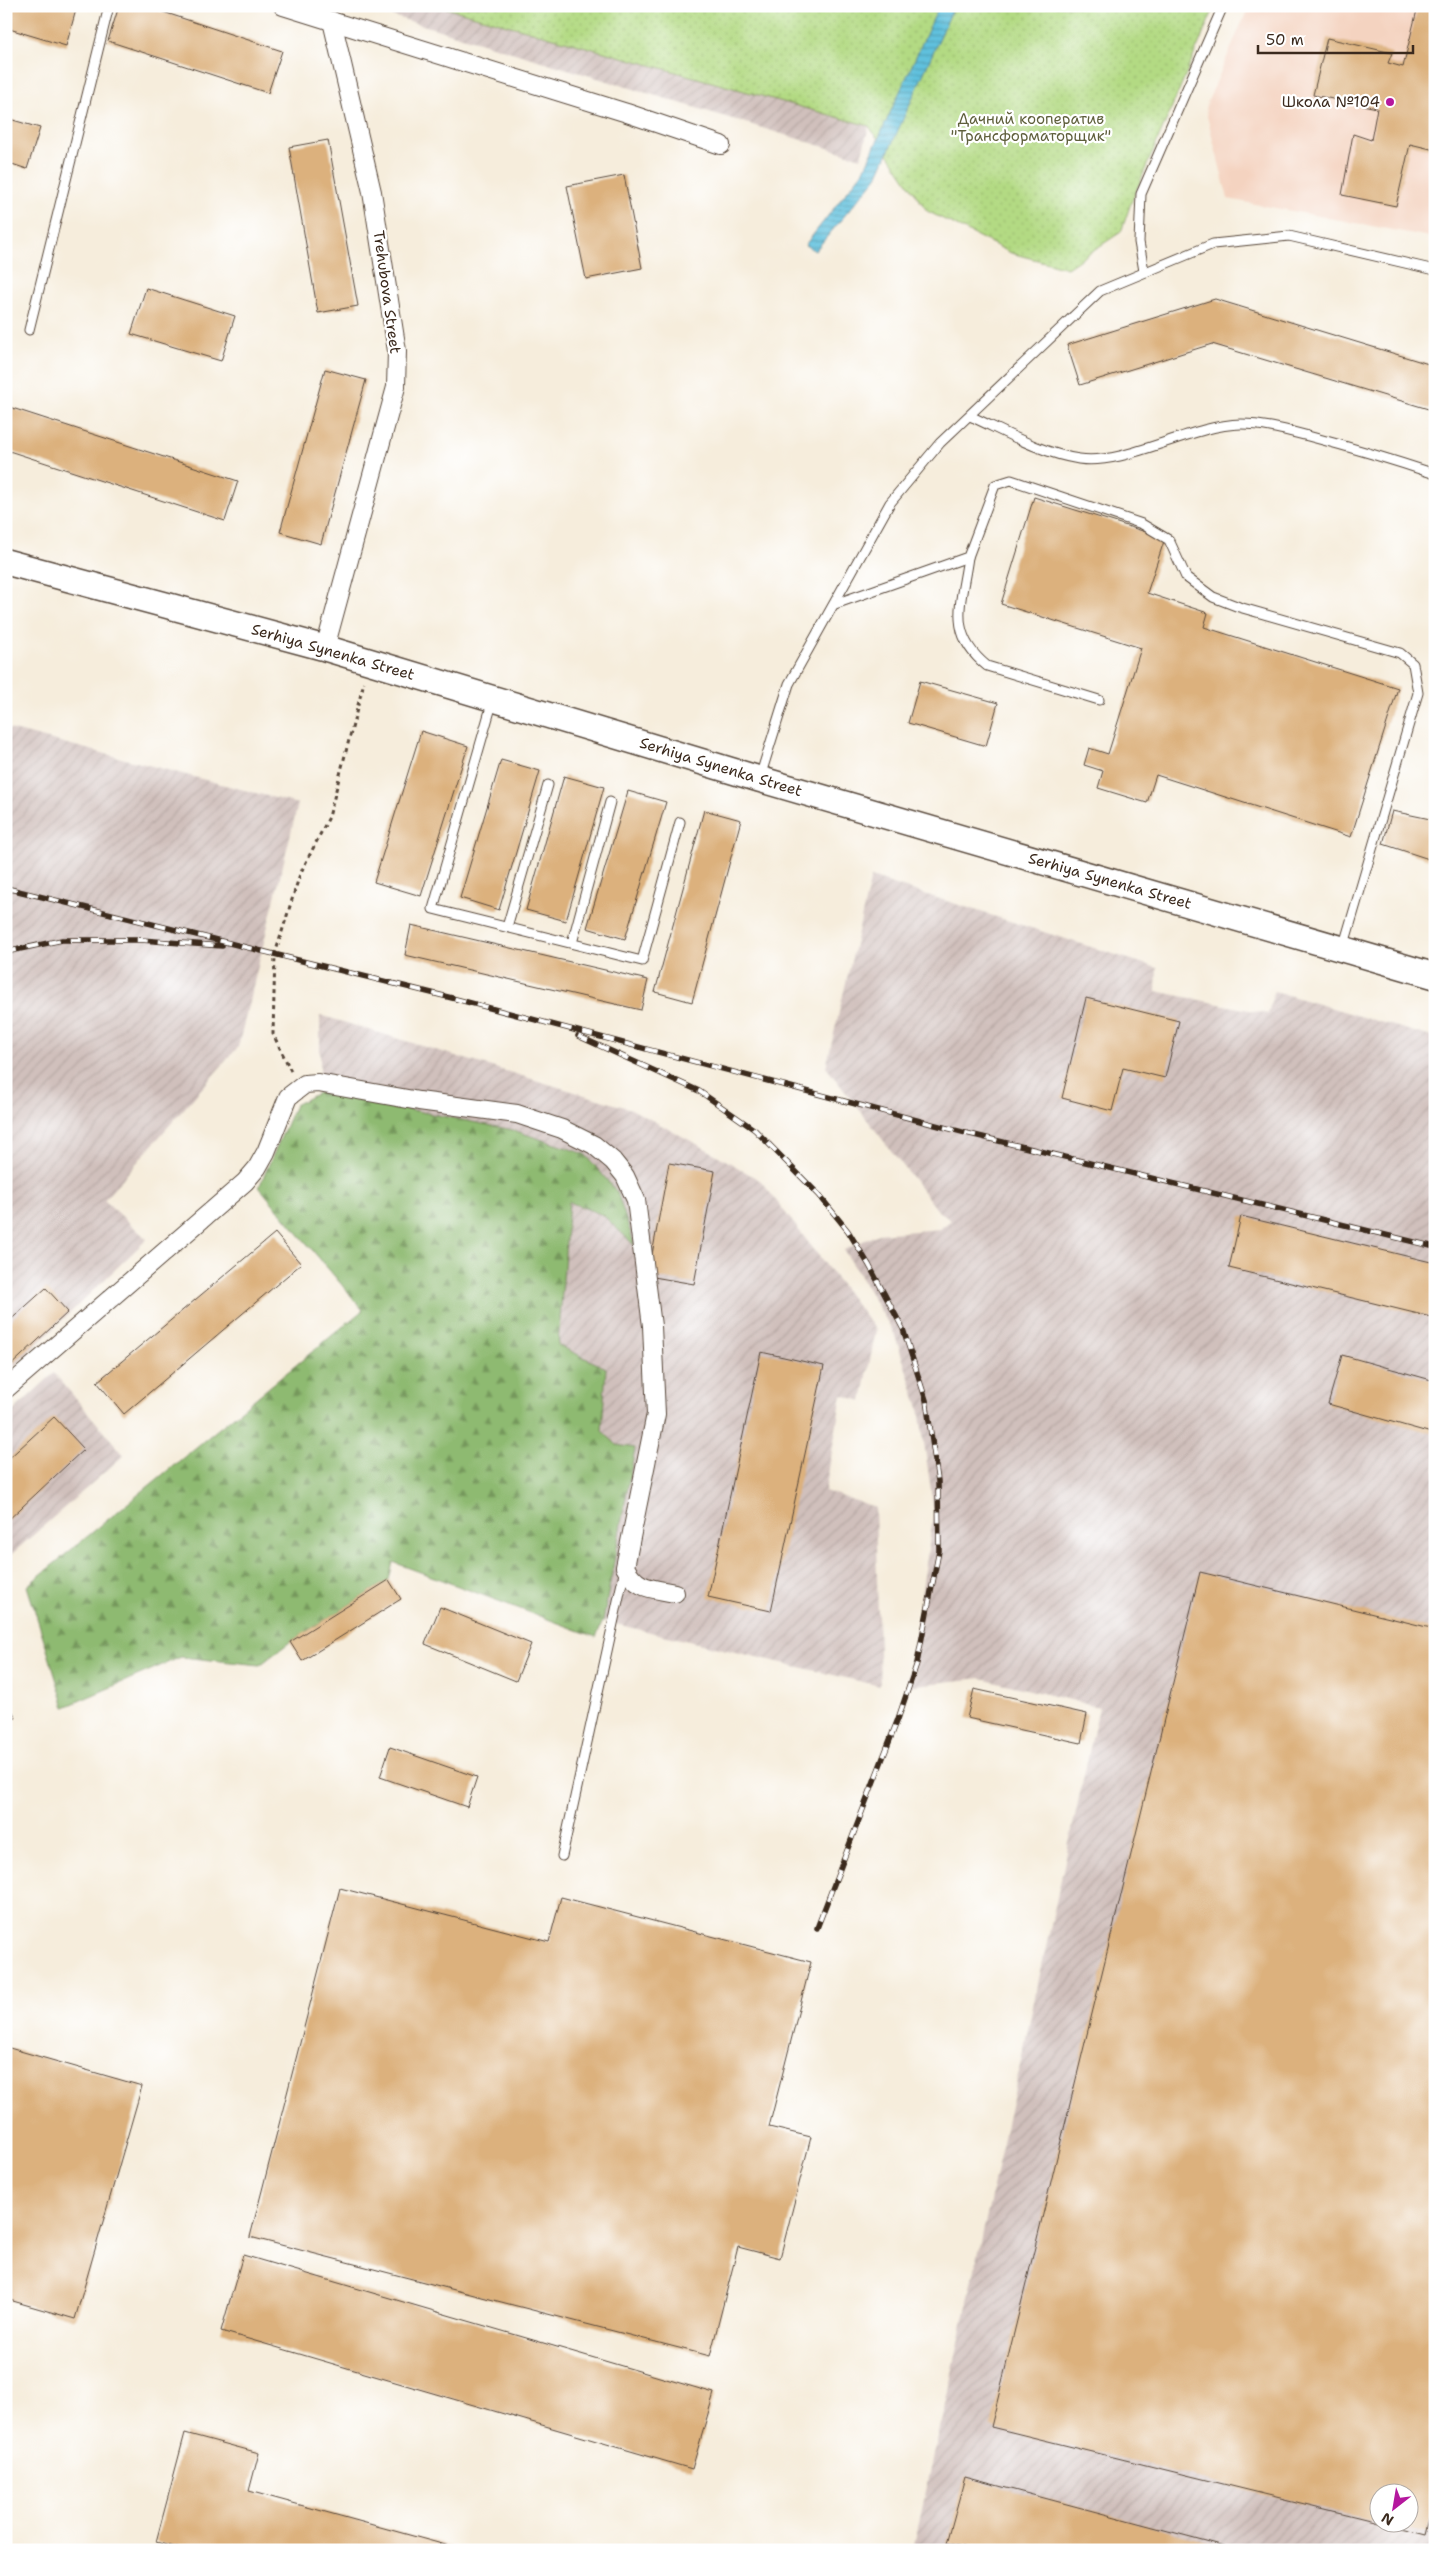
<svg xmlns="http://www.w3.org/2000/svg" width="1441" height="2556" font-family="'Shantell Sans',sans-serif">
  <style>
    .built { fill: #f4d3c0 }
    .industrial { fill: url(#industrial-furrows); fill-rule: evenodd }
    .forest { fill: url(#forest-firs); stroke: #647248 }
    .garden { fill: url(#garden-dots); stroke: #778250 }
    .water { fill: url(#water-rules); stroke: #4e767e }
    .building { fill: #dcb17d }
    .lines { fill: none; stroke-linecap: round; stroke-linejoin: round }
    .lane-casing { stroke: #57473a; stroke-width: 11 }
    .street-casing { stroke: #57473a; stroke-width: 20 }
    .secondary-casing { stroke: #57473a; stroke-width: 28 }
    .path { stroke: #57473a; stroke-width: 3; stroke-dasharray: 4 4; stroke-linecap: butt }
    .lane { stroke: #fff; stroke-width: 9 }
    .street { stroke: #fff; stroke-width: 18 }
    .secondary { stroke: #fff; stroke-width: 25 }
    .rail-casing { stroke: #3b2a1e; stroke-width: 5.5 }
    .rail { stroke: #fff; stroke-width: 4; stroke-dasharray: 11; stroke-linecap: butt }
    .poi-dot { fill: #b5179e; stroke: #fff; stroke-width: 2 }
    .labels { text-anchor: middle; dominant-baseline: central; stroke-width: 4.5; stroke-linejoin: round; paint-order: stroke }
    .poi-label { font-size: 15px; fill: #3b2a1e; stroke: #fff; text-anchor: end }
    .park-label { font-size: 15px; fill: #5f5f3c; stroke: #fff }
    .street-label { font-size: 15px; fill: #3b2a1e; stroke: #fff }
  </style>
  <defs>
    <pattern id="industrial-furrows" width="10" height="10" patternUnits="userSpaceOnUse" patternTransform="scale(1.25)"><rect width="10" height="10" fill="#d0c0bc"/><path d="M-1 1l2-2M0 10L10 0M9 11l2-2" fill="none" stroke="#b4a5a1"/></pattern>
    <pattern id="forest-firs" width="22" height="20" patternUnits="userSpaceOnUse" patternTransform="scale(1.25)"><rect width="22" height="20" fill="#8eba71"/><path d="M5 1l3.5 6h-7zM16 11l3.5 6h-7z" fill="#75975c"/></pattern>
    <pattern id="garden-dots" width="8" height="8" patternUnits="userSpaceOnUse" patternTransform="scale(1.25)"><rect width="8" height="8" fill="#b3da83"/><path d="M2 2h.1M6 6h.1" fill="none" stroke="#9bbb71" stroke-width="1.8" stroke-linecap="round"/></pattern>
    <pattern id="water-rules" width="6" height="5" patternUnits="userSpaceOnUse" patternTransform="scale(1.25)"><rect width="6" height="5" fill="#60c1de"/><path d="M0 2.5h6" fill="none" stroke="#509db3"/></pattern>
  </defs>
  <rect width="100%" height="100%" fill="#fff"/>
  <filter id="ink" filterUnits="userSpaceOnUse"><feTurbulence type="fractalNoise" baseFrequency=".02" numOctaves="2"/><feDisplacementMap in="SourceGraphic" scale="10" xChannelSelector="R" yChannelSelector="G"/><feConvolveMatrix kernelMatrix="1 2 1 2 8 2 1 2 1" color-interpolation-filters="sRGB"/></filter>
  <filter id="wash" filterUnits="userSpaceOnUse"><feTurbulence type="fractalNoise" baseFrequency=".0096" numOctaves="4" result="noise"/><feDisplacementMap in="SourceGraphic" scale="20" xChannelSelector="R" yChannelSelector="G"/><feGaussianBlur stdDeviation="1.12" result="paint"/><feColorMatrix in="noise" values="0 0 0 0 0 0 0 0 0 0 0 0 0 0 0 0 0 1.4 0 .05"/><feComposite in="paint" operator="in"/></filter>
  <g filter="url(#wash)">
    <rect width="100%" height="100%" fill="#f6eddc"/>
    <polygon class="built" points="1249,6 1435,6 1435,238 1228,199 1205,108"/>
    <g class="industrial">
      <polygon points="360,6 454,6 869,126 861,158"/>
      <polygon points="6,728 298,804 238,1047 104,1200 147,1239 6,1374"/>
      <path d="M871,877L1157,968L1156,991L1268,1014L1274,991L1435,1038V2550H913L1099,1707L981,1678L907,1686L934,1511L919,1408L894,1333L844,1250L878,1234L940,1229L951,1220L939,1212L826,1067ZM1378,2494H1408V2524H1378Z"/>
      <polygon points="320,1015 631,1109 710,1151 761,1181 876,1330 862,1401 842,1395 825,1491 875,1507 880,1686 603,1621 635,1448 617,1445 602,1431 606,1368 558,1345 569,1202 603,1215 634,1245 617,1192 585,1154 513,1130 320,1092"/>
      <polygon points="54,1373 124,1455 6,1559 6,1418"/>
    </g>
    <polygon class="forest" points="320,1092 513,1130 585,1154 617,1192 635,1246 603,1215 569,1202 558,1345 606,1368 602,1431 617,1445 635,1448 603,1621 596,1637 393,1562 389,1580 290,1642 260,1665 181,1657 65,1707 27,1586 363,1310 259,1187 295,1105"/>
    <polygon class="garden" points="439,6 1215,6 1131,203 1121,232 1067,268 1011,253 927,211 869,126"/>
    <polygon class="water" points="939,6 954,6 877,177 815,251 805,245 864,170"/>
    <g id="blocks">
      <g class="building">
        <polygon points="6,6 77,6 66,46 6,28"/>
        <polygon points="119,6 145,6 282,51 268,93 108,41"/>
        <polygon points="1418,6 1435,10 1435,150 1410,144 1396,206 1342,195 1353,134 1371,140 1377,108 1313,95 1327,38 1392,53 1388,63 1403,67"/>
        <polygon points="6,118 40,128 27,169 6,162"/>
        <polygon points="328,140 358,306 318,313 289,147"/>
        <polygon points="624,175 642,268 586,279 567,186"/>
        <polygon points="146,288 235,316 221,361 131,334"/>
        <polygon points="1215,299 1435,366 1435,411 1212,344 1080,385 1067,345"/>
        <polygon points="325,369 366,380 321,544 280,532"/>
        <polygon points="6,406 238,481 225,521 6,450"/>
        <polygon points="1034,497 1165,538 1147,593 1208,613 1204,627 1398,688 1351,837 1156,775 1147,803 1098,788 1103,771 1084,765 1089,748 1108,754 1141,648 1001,604"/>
        <polygon points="920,681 998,703 986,746 908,723"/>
        <polygon points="421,731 468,746 421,896 374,882"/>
        <polygon points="501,760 540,771 499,910 460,898"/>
        <polygon points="564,776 604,787 566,921 526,910"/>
        <polygon points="628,791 666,802 625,939 587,928"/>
        <polygon points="704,810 741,820 692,1002 655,992"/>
        <polygon points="1392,811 1435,820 1435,861 1383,844"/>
        <polygon points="411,925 648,980 641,1010 405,955"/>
        <polygon points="1086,998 1179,1021 1165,1078 1123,1068 1112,1111 1062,1098"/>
        <polygon points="669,1163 715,1171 694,1284 648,1276"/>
        <polygon points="1241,1216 1435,1263 1435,1318 1229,1268"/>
        <polygon points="275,1233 301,1264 124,1414 97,1382"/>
        <polygon points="46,1288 68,1312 6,1370 6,1324"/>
        <polygon points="761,1352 824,1366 771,1611 708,1597"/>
        <polygon points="1342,1355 1435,1381 1435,1434 1328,1404"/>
        <polygon points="54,1417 84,1449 6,1522 6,1461"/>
        <polygon points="1200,1572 1435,1629 1435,2502 1427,2534 1387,2524 1408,2524 1408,2494 1378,2494 1378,2522 991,2427"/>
        <polygon points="389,1580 401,1599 302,1661 290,1642"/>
        <polygon points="440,1607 531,1644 516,1681 425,1644"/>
        <polygon points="974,1689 1087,1714 1081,1743 967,1718"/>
        <polygon points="6,1698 16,1718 6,1723"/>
        <polygon points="390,1747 477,1777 467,1807 380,1777"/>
        <polygon points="340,1888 549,1942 561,1897 811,1962 769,2127 811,2137 780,2258 738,2247 710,2356 250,2237"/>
        <polygon points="6,2047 142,2086 75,2319 6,2299"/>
        <polygon points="243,2255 714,2393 692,2469 221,2331"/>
        <polygon points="185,2433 259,2453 249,2491 464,2550 184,2550 156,2542"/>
        <polygon points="965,2477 1236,2549 1236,2550 974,2550 947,2543"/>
      </g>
    </g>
  </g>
  <g filter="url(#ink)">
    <use href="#blocks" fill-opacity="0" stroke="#57473a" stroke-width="1"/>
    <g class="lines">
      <defs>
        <g id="lane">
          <polyline points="1144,271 1139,242 1141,194 1223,6"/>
          <polyline points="29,330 109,6"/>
          <path d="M970,416C1005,432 1041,453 1079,459C1126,466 1190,425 1241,424C1264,424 1285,430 1308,436C1350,447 1393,460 1435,474"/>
          <path d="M968,557C962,602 946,633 987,666L1099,700"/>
          <polyline points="835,604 968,557 995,485 1011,480 1142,524 1169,540 1186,577 1213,597 1239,607 1400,653 1413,664 1418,693 1343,948"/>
          <polyline points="493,700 433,909 642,961 680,822"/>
          <polyline points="760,777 789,684 890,503 940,443 1100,291 1213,244 1289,236 1435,270"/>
          <polyline points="507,927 548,785"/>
          <polyline points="572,943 610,802"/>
          <polyline points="562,1856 625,1569"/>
        </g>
        <g id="street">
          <polyline points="283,6 627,113 721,145"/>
          <polyline points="325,648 396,387 397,351 372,192 332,21"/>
          <path d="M6,1389L245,1182L257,1168L266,1152L288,1097L305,1084L318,1083L419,1101L517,1114L562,1129L594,1145L613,1161L625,1176L636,1200L652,1326L656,1414L625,1567C637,1590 651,1588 675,1593"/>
        </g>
        <polyline id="secondary" points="6,562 325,648 759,779 1435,976"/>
      </defs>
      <use href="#lane" class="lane-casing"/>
      <use href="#street" class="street-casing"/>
      <use href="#secondary" class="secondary-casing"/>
      <polyline class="path" points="291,1071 273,1034 275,954 300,874 329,817 364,682"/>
      <use href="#lane" class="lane"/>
      <use href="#street" class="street"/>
      <use href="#secondary" class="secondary"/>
      <defs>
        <g id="rail">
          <polyline points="6,888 452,998 966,1133 1435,1247"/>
          <polyline points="6,952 62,940 141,940 222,946"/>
          <polyline points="578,1036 699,1091 755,1130 819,1195 848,1231 869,1265 903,1329 926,1400 938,1481 939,1551 917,1663 898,1719 817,1928"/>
        </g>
      </defs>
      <use href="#rail" class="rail-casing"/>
      <use href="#rail" class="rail"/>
    </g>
  </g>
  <circle class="poi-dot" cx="1390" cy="102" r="5"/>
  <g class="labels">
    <g class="poi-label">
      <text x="1380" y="102">Школа №104</text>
    </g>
    <g class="park-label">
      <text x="1031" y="119">Дачний кооператив<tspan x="1031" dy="17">"Трансформаторщик"</tspan></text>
    </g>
    <g class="street-label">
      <text transform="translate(387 292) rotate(82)">Trehubova Street</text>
      <text transform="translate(333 652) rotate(16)">Serhiya Synenka Street</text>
      <text transform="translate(721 767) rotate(17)">Serhiya Synenka Street</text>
      <text transform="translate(1110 881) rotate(16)">Serhiya Synenka Street</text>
    </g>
  </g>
  <rect width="1441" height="2556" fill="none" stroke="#fff" stroke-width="25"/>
  <g transform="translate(1394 2508) rotate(211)"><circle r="24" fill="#ffffff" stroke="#b1aaa5"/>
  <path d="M0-4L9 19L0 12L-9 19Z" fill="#b5179e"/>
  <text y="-8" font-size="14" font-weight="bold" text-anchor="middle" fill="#3b2a1e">N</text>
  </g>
  <path d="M1258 45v8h155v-8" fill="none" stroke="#3b2a1e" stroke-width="2.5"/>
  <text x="1266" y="45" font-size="15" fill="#3b2a1e" stroke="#ffffff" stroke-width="4" paint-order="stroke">50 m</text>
</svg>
